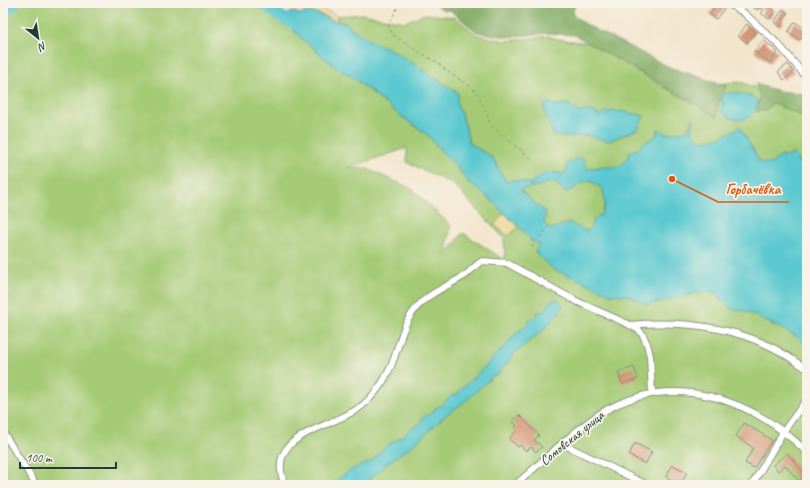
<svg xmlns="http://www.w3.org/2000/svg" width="810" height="488" font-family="Caveat,sans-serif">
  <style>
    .green { fill: #a5ca74; stroke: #628454; fill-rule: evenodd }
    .forest { fill: #84ae66; stroke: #52764d }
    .sand { fill: #eeda9e; stroke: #868c69 }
    .water { fill: #5cc9d0; stroke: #3e8382 }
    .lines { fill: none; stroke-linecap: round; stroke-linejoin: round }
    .river { stroke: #5cc9d0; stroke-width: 12 }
    .building { fill: #d39576 }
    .minor-casing { stroke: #899180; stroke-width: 8 }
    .path { stroke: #899180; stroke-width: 1; stroke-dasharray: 3 3; stroke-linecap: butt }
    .minor { stroke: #fff; stroke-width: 6 }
    .labels { text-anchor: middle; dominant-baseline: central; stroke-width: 3.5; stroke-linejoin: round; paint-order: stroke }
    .street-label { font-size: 14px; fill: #1f3d34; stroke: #f7f3e8 }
    .leader { fill: none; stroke: #de580e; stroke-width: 1.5 }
    .callout-dot { fill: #de580e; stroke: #f7f3e8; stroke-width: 1.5 }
    .callout-label { font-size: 15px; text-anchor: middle; font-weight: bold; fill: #de580e; stroke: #f7f3e8; stroke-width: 3.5; stroke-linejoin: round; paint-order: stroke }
  </style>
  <rect width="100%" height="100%" fill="#f7f3e8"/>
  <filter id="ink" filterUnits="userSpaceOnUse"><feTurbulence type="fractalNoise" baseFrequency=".025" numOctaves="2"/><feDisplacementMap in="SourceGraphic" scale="8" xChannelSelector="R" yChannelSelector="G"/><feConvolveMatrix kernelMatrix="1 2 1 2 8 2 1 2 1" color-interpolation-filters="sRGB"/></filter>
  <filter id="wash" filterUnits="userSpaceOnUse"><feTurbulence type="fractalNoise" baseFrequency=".012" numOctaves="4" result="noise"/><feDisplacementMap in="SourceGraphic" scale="16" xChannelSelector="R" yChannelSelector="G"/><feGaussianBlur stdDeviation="0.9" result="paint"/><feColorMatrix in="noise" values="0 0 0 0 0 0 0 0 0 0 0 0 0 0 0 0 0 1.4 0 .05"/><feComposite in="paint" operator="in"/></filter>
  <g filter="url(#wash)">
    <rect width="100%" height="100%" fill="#f3e5cc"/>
    <path class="green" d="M22,3H254L292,28L299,36L339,70L350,75L401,116L427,134L442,152L457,167L469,183L488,197L504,213L495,225L522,193L504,179L493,158L469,143L465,124L457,103L351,28L346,23L337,22V16L361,14L405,22L425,14L454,17L477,35L505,41L536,38L548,36L557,39L589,43L651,67L660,87L669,89L735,82L743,83L766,92L807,99V485H3V19ZM407,148V162L454,185L504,238L505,255L504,260L463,233L445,256L451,226L412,189L365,168H347Z"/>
    <g class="forest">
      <path d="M426,3H518C530,10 534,3 546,3C556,3 566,3 576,3L572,14L587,25L669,67L726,86L718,104L717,117L575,35L547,33L507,37L477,32L450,10H444L434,4Z"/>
      <polygon points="756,84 778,91 804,94 807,90 807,119 773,103 764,111 757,112 760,97"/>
    </g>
    <g class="sand">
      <path d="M295,3H314C319,10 329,11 337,16V22C330,18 318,12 310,12C304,13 300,16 294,13L296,9Z"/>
      <polygon points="504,213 519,227 508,236 494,225"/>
    </g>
    <g class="water">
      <path d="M290,12C303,17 305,10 315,13C326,16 334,22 346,23L351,28L367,39L394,51L458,93L457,103L465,124L469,143L493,158L504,179L509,182L511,180L530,183V188L520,190L546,213L544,223L551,229L570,223L585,231L589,230C593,223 594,217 602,214L605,204L603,189L589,180C579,183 576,189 566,192L554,182H551L532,188L531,183L544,174L554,172L564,174L567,170V163L577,158L584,159V163L587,169C592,168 597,167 603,167C617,167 624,168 630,152L640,148L642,144L656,136L659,129L665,134L687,131L694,118L692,132L699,140C714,142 727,134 740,127L760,162L771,164L781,156H788L794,153L799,163H807V346L796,336L763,320L748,312L730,308L714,292L697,293L646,305L631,296L610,294L580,280L554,270L535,252L539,245L533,241L531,242L530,238L488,197L469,183L457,167L442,152L427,134L401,116L350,75L339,70L299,36L292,28L282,21Z"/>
      <path d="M724,93C735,92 750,94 758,101C757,106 754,114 749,117C739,123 727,118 721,110L723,105L721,97Z"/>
      <path d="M546,102L556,105L568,104C576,113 580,113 591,110L600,116L607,112L621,111L644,116L638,129L609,141L591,137L587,135L564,137L553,135C553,129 548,124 546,117C545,113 544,109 544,104Z"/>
      <path d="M555,299L559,300L563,305L557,315L543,330L515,353L498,374L493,376L468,399L446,415L413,445L391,460L363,485H331L351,470L372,461L385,447L404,435L411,428L418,425L421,422L422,418L433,412L434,409L442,405L452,395H457L460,390L487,365L496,354L503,349L517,332L527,326L529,320L531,319L534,320L538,317L536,315L537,313L544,311C547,307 550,304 552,300Z"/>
    </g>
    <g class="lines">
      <g class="river">
        <polyline points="261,3 288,21 298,25"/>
        <polyline points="3,14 14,3"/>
      </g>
    </g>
    <g id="blocks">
      <g class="building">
        <polygon points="718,3 725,8 716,19 709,14"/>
        <polygon points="749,3 763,3 757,10 748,4"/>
        <polygon points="765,3 768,3 772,6 770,7 775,11 769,19 761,13 764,10 761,8"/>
        <polygon points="783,9 788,13 782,21 784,22 780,27 774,22"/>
        <polygon points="795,22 807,30 800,40 788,32"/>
        <polygon points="747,24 756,32 747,43 738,36"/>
        <polygon points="763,40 778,52 770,63 754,51"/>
        <polygon points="788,64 794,72 784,80 778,72"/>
        <polygon points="634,367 638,379 622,384 618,372"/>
        <polygon points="519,415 539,435 534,440 542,447 536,452 531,447 526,451 520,445 518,447 509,439 516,431 514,429 517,426 512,421"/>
        <polygon points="744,423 772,440 754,468 745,463 753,448 736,436"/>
        <polygon points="635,443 652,452 645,464 629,455"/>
        <polygon points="787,453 806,475 799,481 785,465 778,471 773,465"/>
        <polygon points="672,465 687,472 681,484 666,477"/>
      </g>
    </g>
  </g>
  <g filter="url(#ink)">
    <use href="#blocks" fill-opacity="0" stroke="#899180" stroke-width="1"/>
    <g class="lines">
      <defs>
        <g id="minor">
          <polyline points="728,3 744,13 780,46 807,78"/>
          <path d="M630,325C676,321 722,325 765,344C780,350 793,360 807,369"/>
          <polyline points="3,432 36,485"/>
          <polyline points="563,444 647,485"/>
          <path d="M285,485C262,432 335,429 363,405C380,390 391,371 397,349C401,338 403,328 409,318C424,294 441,290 464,276C470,272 475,265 482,261L507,263L576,301L628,324L639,330L643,335L647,344L650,356L652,393"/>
          <path d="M515,485C543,462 571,432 601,413C672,370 751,398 807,452"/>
          <polyline points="752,485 783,432 807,399"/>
        </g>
      </defs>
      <use href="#minor" class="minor-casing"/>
      <g class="path">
        <polyline points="344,3 383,5 390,3"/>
        <polyline points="400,3 389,23 389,27 393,35 407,43 412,48 438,63 448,72 470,86 478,94 491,125 504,137 531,158"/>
        <polyline points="532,247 550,225"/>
      </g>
      <use href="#minor" class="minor"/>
    </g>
  </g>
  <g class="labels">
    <g class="street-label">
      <text transform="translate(572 438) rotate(-39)">Сомовская улица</text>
    </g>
  </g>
  <path class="leader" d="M672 179L718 202H789"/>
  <circle class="callout-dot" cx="672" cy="179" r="4"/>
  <g class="callout-label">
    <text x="753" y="194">Горбачёвка</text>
  </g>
  <rect width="810" height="488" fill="none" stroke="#f7f3e8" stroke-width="16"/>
  <g transform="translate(38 38) rotate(150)" stroke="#f7f3e8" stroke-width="3" paint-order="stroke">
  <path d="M0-3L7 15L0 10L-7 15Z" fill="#1f3d34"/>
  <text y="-6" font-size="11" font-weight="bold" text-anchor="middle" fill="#1f3d34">N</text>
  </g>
  <path d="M20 462v6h96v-6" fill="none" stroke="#1f3d34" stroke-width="2"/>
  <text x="26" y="462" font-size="12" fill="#1f3d34" stroke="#f7f3e8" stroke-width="3" paint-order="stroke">100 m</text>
</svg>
